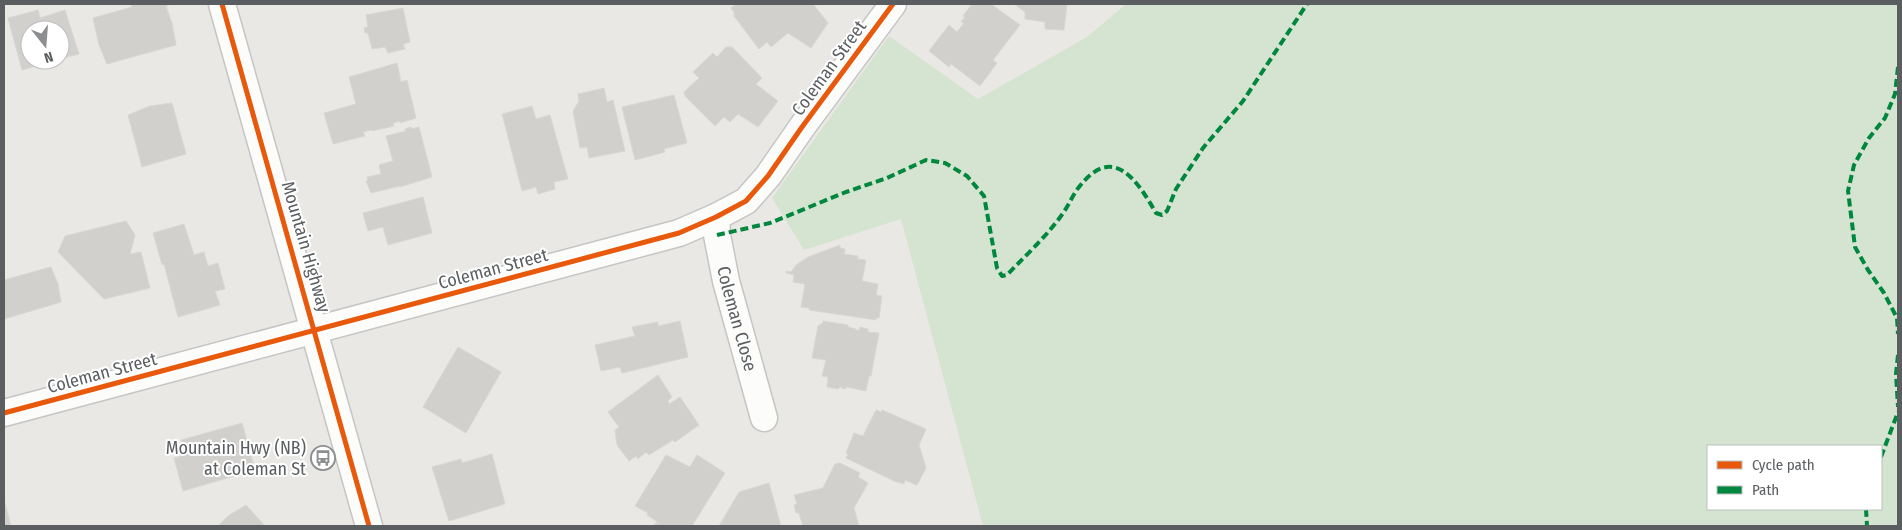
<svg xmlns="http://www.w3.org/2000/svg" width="1902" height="530" font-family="'Fira Sans Condensed',sans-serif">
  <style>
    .green { fill: #d5e4d0; fill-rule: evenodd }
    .building { fill: #d1d0cd; stroke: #d9d7d4 }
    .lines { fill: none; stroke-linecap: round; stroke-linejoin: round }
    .street-casing { stroke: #c5c5c5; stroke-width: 29 }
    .street { stroke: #fcfcfb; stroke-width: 26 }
    .quiet { stroke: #00873e; stroke-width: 4; stroke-dasharray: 8 4; stroke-linecap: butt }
    .cycleway-casing { stroke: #fff; stroke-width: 8 }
    .cycleway { stroke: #e8590c; stroke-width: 5 }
    .labels { text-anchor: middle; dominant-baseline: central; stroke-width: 4; stroke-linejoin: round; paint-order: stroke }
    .street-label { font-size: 18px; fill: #5a5e61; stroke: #fff }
    .poi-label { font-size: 18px; fill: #5a5e61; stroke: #fff; text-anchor: end }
  </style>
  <rect width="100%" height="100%" fill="#eae8e4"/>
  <path class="green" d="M1126,4H1898V526H983L901,219L804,250L772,198L889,36L978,99L1087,37ZM1708,446H1881V509H1708Z"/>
  <g class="building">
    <polygon points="131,4 167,4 168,6 166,6 172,23 176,45 107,64 99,45 93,18 132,7"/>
    <polygon points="736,4 813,4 828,23 811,48 788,33 771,47 767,42 759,49 734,16 734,12 731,8"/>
    <polygon points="972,4 991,4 1020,25 993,60 997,63 980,86 951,64 949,67 929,51 949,25 957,32 964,23 961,22 965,17 963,16"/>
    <polygon points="1014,4 1067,4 1064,30 1045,29 1045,22 1025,19 1025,12"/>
    <polygon points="403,8 410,42 403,44 405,49 388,53 385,47 372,49 368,33 365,33 364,28 368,27 366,15"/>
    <polygon points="38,10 40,18 65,10 79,54 60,59 60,30 30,30 30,60 57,60 22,70 8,18"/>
    <polygon points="726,47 732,47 762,78 756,84 778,101 758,127 738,114 730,122 724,117 715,126 685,96 684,92 699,78 693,72 713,53 717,57"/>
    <polygon points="397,63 401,82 407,80 416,118 400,123 400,121 393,123 394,126 372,131 371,130 363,132 365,136 333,144 324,113 356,104 349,77"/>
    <polygon points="604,88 607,102 613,100 625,151 589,158 587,147 580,148 573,111 579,101 578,94"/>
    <polygon points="674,95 687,143 664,149 665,152 635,160 622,107"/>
    <polygon points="172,103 186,154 142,167 128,115 150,106"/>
    <polygon points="532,106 536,119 550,115 568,179 554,182 555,189 538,194 536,187 522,191 502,114"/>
    <polygon points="411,127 412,129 419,127 432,177 400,187 400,186 371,193 366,181 368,180 367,177 381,174 379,165 393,161 386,136 406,131 405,129"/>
    <polygon points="423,197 432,233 388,245 383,227 368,231 363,213"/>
    <polygon points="126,221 135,235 130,254 141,252 150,288 104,299 58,252 65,236"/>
    <polygon points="184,224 194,255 204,252 208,266 218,263 225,289 215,291 220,305 178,317 164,264 162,265 153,233"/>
    <polygon points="840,245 840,248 845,249 844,254 858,256 858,259 866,260 862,281 878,284 876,295 882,296 879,318 876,318 876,320 809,310 809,308 801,307 805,284 793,282 794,275 786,273 786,271 791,272 796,265 808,257"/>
    <polygon points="51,267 58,284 61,302 4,319 4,280"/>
    <polygon points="680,321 688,357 622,373 620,367 601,371 595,345 635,336 632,327 658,322 658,326"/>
    <polygon points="823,321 848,325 848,327 856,329 855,330 859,330 860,327 868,329 868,332 879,333 871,376 869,376 866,391 846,387 845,389 841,388 841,386 838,389 827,387 828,377 822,376 826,360 812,358 818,326 823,323"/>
    <polygon points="458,347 501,372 466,433 423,407"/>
    <polygon points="658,375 672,397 668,401 669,404 680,397 699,425 675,442 673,440 649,455 646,452 638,459 636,456 629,461 617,445 615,430 619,427 608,412"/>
    <polygon points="876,410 881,412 882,410 926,429 919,445 926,468 917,485 905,480 904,484 894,481 846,458 848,454 846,453 854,433 863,436"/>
    <polygon points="242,423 255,470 183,491 174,458 185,455 181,440"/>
    <polygon points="492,454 505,504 449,521 432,467 461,459 462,463"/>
    <polygon points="666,455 690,467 697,455 725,473 692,526 654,526 656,523 659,523 647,515 648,513 635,506"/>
    <polygon points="840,463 860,473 858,477 868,483 854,508 859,526 803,526 799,513 796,513 794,505 797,504 794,495 823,488 835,464"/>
    <polygon points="769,483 781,526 719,526 739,492"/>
    <polygon points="4,503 5,503 11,526 4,526"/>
    <polygon points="246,505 265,526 218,526 228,516"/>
  </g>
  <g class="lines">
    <defs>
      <g id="street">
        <polyline points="222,4 369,526"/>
        <path id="s1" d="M716,217L717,235L726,281L764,418"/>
        <polyline points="4,413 679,233 716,217 746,201 768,176 802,127 893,4"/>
      </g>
    </defs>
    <use href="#street" class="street-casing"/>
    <use href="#street" class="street"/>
    <g class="quiet">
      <polyline points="1898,67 1895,94 1885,118 1869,138 1854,165 1848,191 1855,247 1868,270 1884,293 1897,318 1898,334"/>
      <path d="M717,235L770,223L846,192L887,178L926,160L945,163L967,176L984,196L997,268L1002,276L1007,275C1025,256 1045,238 1061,216C1068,207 1072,196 1079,187C1113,143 1137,180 1156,213L1162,215L1167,211L1176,189L1203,148L1243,101L1307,4"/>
      <polyline points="1898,355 1896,374 1898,407"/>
      <polyline points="1881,457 1898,412"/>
      <polyline points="1866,509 1867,526"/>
    </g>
    <defs>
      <g id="cycleway">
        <polyline points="222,4 369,526"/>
        <polyline points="4,413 679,233 716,217 746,201 768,176 802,127 893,4"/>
      </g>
    </defs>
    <use href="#cycleway" class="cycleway-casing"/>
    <use href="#cycleway" class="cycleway"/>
  </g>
  <defs>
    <symbol id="bus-ring" viewBox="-11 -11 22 22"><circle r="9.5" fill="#fff" stroke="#8c8e8f" stroke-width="1.5"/><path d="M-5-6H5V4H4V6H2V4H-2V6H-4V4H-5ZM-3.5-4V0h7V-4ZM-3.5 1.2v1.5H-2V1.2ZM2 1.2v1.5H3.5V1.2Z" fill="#8c8e8f"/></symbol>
  </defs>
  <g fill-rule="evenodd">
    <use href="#bus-ring" x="309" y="444" width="28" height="28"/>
  </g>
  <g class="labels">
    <g class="street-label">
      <text transform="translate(829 68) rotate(-54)">Coleman Street</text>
      <text transform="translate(306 247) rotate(74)">Mountain Highway</text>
      <text transform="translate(493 269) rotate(-15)">Coleman Street</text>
      <text stroke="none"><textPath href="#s1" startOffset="104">Coleman Close</textPath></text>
      <text transform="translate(102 373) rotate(-15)">Coleman Street</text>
    </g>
    <g class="poi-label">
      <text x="306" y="448">Mountain Hwy (NB)<tspan x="306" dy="21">at Coleman St</tspan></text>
    </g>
  </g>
  <rect width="1902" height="530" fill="none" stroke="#5a5e61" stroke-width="10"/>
  <rect x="1707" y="445" width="175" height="65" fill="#ffffff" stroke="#bdbfc0"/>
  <rect x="1717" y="461" width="25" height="8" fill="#e8590c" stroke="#bdbfc0"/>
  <text x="1752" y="470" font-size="15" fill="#5a5e61">Cycle path</text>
  <rect x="1717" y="486" width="25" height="8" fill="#00873e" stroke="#bdbfc0"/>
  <text x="1752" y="495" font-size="15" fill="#5a5e61">Path</text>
  <g transform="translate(45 45) rotate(163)"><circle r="24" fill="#ffffff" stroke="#bdbfc0"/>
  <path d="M0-4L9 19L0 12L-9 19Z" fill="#8c8e8f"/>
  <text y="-8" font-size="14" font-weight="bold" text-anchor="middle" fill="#5a5e61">N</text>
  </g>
</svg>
